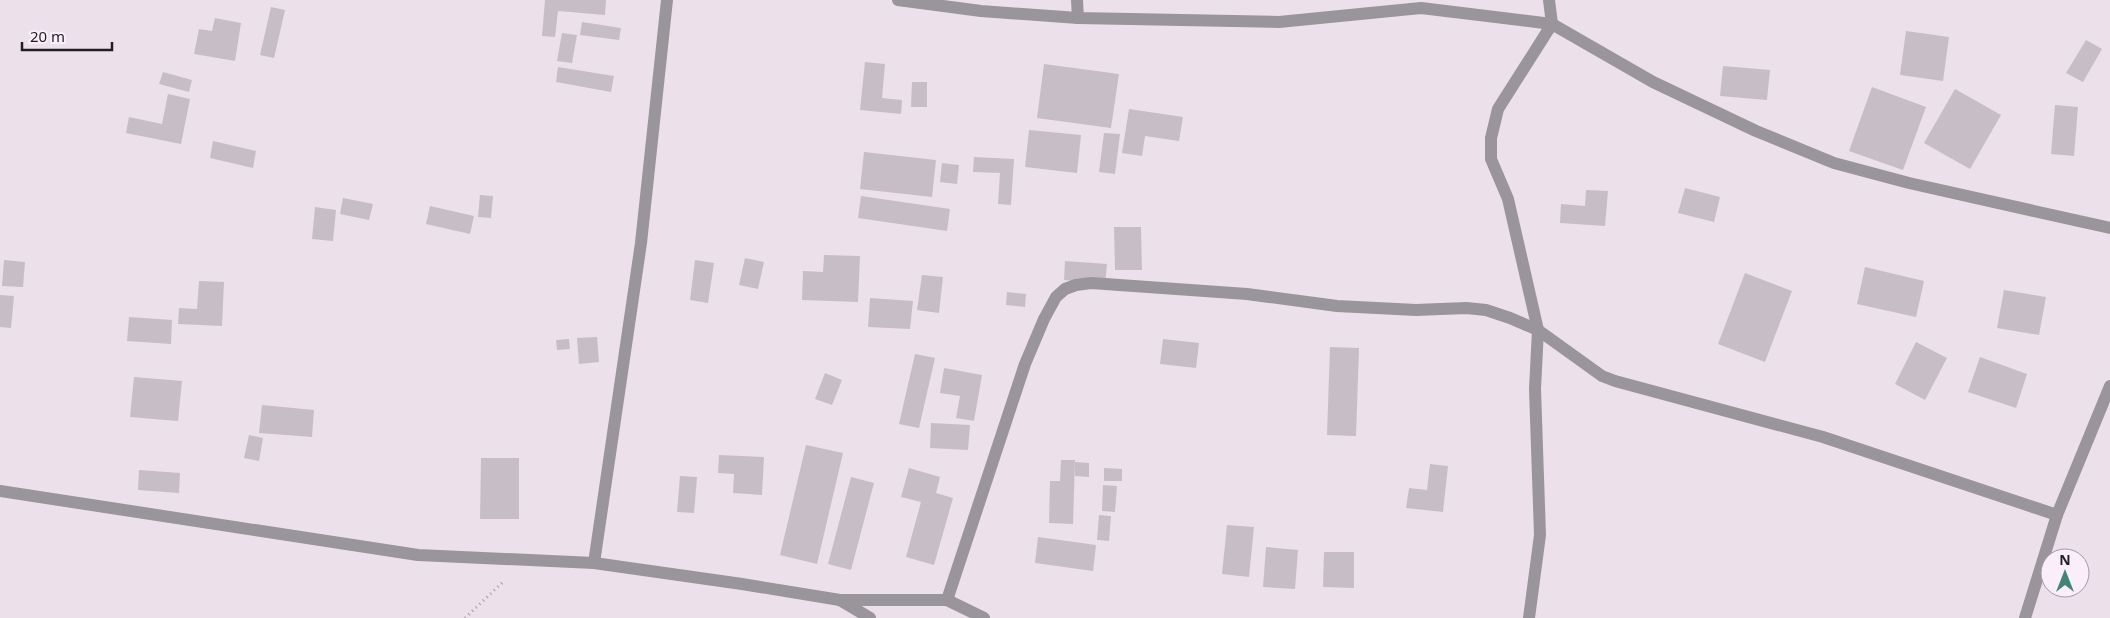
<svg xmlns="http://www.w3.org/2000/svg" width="2110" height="618" font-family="'Noto Sans',sans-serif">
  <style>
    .building { fill: #c7bdc7 }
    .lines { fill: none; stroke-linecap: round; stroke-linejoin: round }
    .path { stroke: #a59da4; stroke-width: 3; stroke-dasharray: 1 4; stroke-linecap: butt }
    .street { stroke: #9a959a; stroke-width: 12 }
  </style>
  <rect width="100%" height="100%" fill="#ece1eb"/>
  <g class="building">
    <polygon points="545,0 606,0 605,15 558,11 555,37 542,36"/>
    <polygon points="271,7 285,10 274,58 260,55"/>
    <polygon points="215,18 241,23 235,61 194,54 199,29 212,31"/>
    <polygon points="582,22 621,28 619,40 580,35"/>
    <polygon points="1906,31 1949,37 1943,81 1900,75"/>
    <polygon points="562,33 577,35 572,63 557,61"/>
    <polygon points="2086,40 2102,49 2083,82 2066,73"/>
    <polygon points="865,62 885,64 882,98 902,100 901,114 860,110"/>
    <polygon points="1044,64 1119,74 1111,128 1037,118"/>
    <polygon points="1723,66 1770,70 1767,100 1720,96"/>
    <polygon points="558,67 614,76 611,92 556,82"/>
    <polygon points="163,72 192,80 189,92 159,84"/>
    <polygon points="912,82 927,82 927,107 911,107"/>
    <polygon points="1872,87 1926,107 1903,170 1849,151"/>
    <polygon points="1955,89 2001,115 1970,169 1924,143"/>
    <polygon points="168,94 190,99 181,144 126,133 129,117 162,124"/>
    <polygon points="2055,105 2078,107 2074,156 2051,154"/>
    <polygon points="1129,109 1183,117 1179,141 1145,136 1142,156 1122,153"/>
    <polygon points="1029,130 1081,135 1077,173 1025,167"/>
    <polygon points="1104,133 1120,134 1115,174 1099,172"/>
    <polygon points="213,141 256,151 253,168 210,158"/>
    <polygon points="864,152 936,160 932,197 860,189"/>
    <polygon points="974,157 1014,159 1011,205 998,204 1000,173 973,172"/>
    <polygon points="942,163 959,165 957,184 940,182"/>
    <polygon points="1685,188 1720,197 1714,222 1678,213"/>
    <polygon points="1586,190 1608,191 1605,226 1560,223 1561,204 1585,206"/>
    <polygon points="480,195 493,196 491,218 478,217"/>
    <polygon points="861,196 950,209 947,231 858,218"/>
    <polygon points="343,198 373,204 369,220 340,214"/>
    <polygon points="430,206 474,216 470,234 426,224"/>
    <polygon points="315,207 336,210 333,241 312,239"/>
    <polygon points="1114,227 1141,227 1142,270 1115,270"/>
    <polygon points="824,255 860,256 858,302 802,300 803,271 823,272"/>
    <polygon points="745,258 764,262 758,289 739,285"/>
    <polygon points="4,260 25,262 23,287 2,286"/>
    <polygon points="695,260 714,263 708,303 690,300"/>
    <polygon points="1065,261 1107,264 1105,284 1064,280"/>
    <polygon points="1865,267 1924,281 1916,317 1857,304"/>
    <polygon points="1745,273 1792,291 1765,362 1718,344"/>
    <polygon points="922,275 943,277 939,313 917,310"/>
    <polygon points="199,281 224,282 222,326 178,324 179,308 197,309"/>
    <polygon points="2004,290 2046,297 2039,335 1997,328"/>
    <polygon points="1007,292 1026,294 1025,307 1006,305"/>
    <polygon points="0,295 14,296 11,328 0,327"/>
    <polygon points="870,298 913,301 910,329 868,327"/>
    <polygon points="129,317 172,320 171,344 127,341"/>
    <polygon points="597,337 599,362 579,364 577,338"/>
    <polygon points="569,339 570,349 557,350 556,340"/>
    <polygon points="1163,339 1199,343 1196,368 1160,364"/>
    <polygon points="1916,342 1947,358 1925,400 1895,384"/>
    <polygon points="1330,347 1359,348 1356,436 1327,435"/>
    <polygon points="915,354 935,358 919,428 899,424"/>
    <polygon points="1980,357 2027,374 2016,408 1968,392"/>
    <polygon points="944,368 982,375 974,421 956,418 960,396 940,393"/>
    <polygon points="825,373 842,380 832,405 815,399"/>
    <polygon points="134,377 182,381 178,421 130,417"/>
    <polygon points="262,405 314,410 312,437 259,433"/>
    <polygon points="931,423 970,425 968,450 930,448"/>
    <polygon points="249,435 263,438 259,461 244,458"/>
    <polygon points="806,445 843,453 817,564 780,555"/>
    <polygon points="719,455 764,457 762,495 733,493 734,474 718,473"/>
    <polygon points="481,458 519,458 519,519 480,519"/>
    <polygon points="1061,460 1075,460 1073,524 1049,523 1050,481 1060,481"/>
    <polygon points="1075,462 1089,463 1089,477 1075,476"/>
    <polygon points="1430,464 1448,466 1443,512 1406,508 1409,488 1427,490"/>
    <polygon points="909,468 940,477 936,493 953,498 934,565 906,557 921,502 901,497"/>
    <polygon points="1104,468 1122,469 1122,481 1104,481"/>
    <polygon points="139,470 180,473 179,493 138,490"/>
    <polygon points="680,476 697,477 694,513 677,512"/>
    <polygon points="851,477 874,483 851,570 828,564"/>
    <polygon points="1103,485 1117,486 1115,512 1102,511"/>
    <polygon points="1099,515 1111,516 1109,541 1097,540"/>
    <polygon points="1227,525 1254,527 1249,577 1222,574"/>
    <polygon points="1038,537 1096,545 1093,571 1035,563"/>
    <polygon points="1266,547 1298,550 1295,589 1263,587"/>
    <polygon points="1324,552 1354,552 1354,588 1323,587"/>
  </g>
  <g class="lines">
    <polyline class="path" points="465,618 504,581"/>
    <g class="street">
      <polyline points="898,0 981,11 1078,18 1279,22 1421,8 1552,24 1653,82 1756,131 1834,163 1909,183 2110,228"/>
      <polyline points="1077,0 1078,18"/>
      <polyline points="0,491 418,555 594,563 742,584 840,600 947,600 984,618"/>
      <polyline points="594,563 641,243 667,0"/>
      <polyline points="840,600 870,618"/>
      <polyline points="947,600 1025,364 1044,319 1056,297 1065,289 1076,285 1091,283 1247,294 1337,306 1416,310 1466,308 1486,310 1510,318 1538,330 1602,376 1615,381 1823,437 2057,515"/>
      <polyline points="1529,618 1540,535 1535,389 1538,330 1508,199 1491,159 1491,138 1498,109 1552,24 1549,0"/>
      <polyline points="2025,618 2057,515 2110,386"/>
    </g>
  </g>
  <g transform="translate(2065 573)"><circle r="24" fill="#f9eef9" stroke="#a39ba3"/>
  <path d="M0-4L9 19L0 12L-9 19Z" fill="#438475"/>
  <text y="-8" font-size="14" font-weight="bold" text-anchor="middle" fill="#211e21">N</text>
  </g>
  <path d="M22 42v8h90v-8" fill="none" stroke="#211e21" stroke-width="2.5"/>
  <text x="30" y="42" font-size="15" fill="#211e21" stroke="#f9eef9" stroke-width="4" paint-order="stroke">20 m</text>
</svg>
